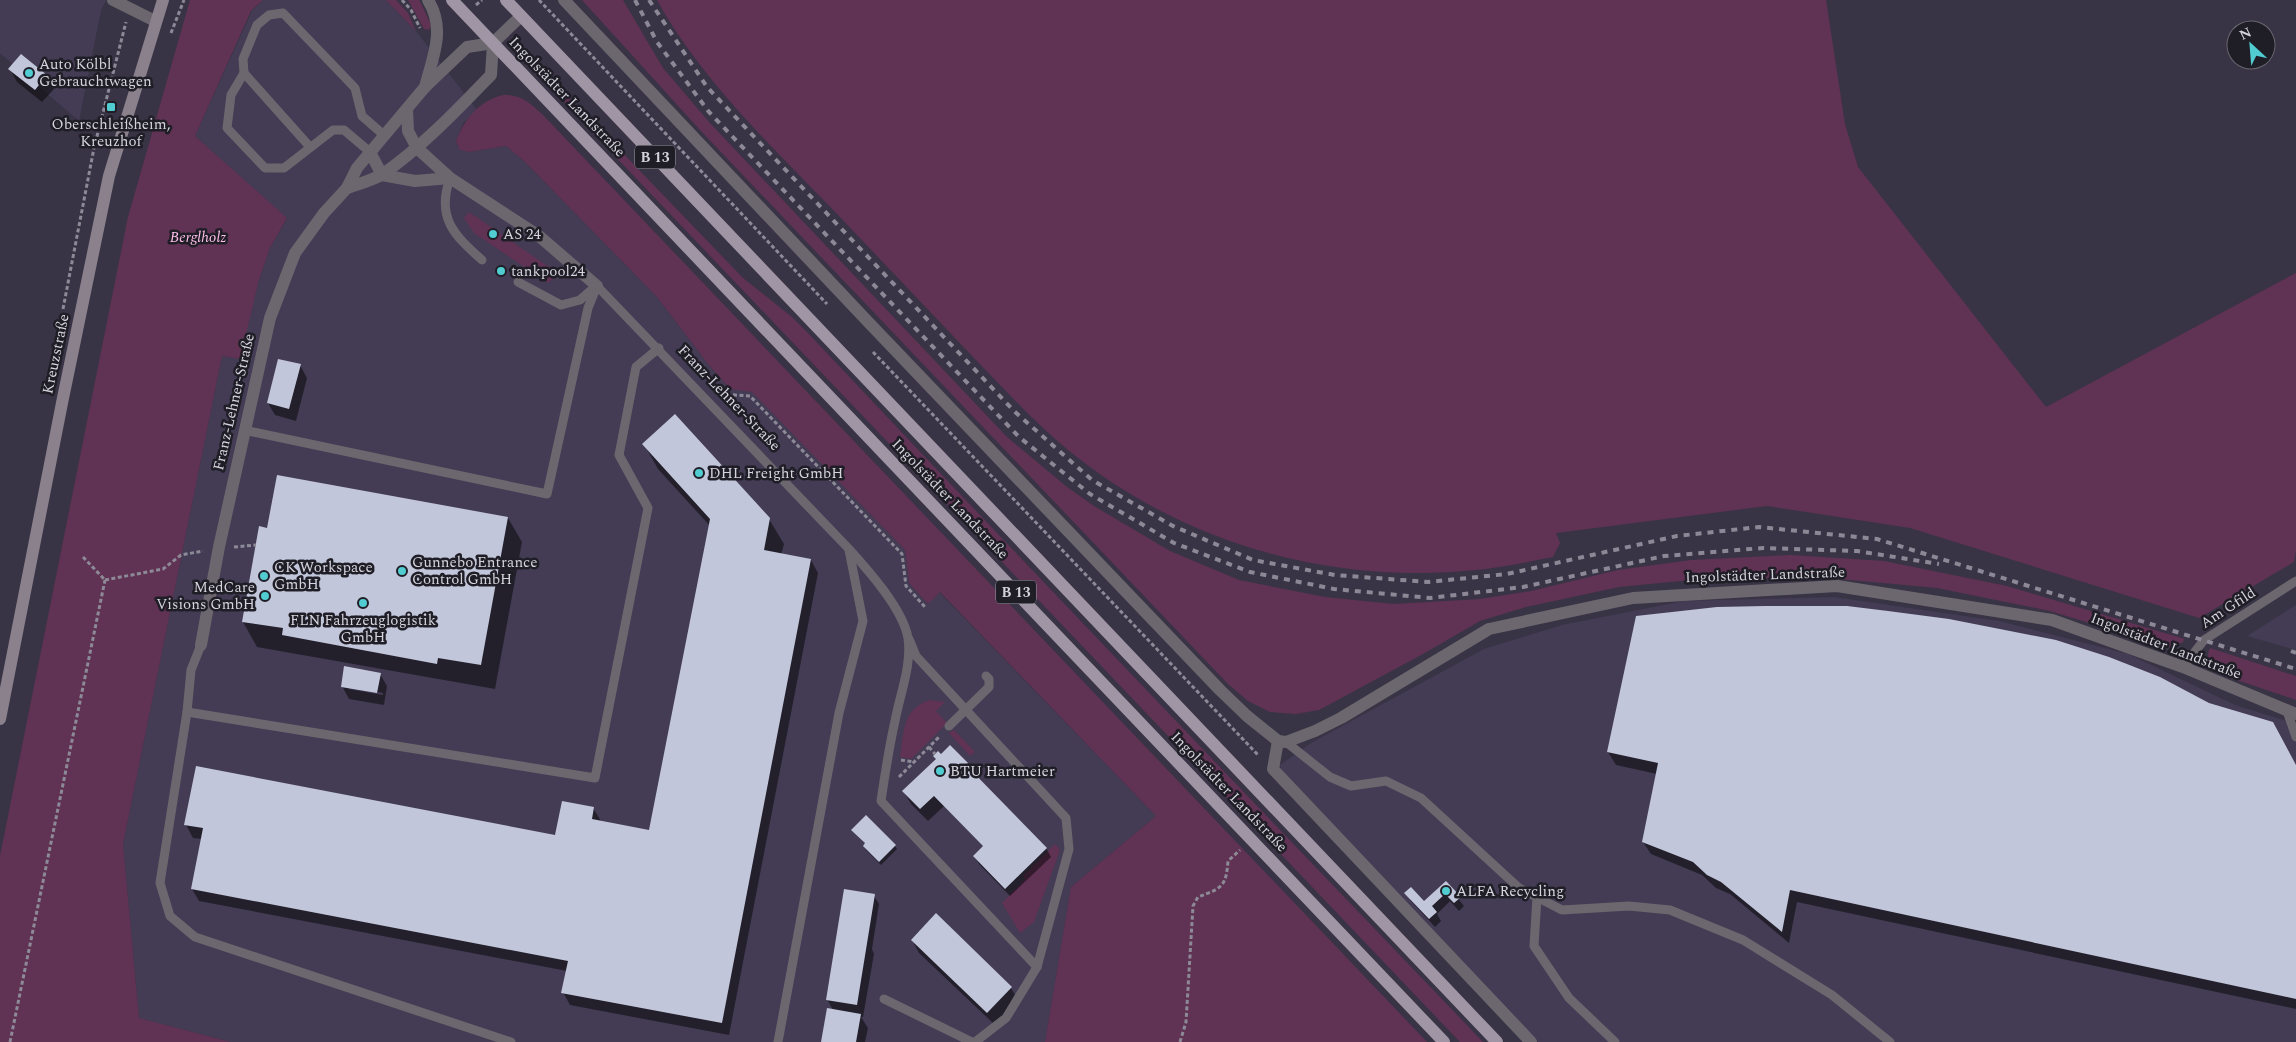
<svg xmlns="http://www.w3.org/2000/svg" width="2296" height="1042" font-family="Spectral,serif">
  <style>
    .built { fill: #433c54 }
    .green { fill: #603254 }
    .shadow { fill: #0007; fill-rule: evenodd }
    .building { fill: #c2c6db }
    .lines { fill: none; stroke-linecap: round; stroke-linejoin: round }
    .path { stroke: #8d8a97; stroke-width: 3; stroke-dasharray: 4 2.5; stroke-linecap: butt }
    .service { stroke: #6c676e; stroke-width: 9 }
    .minor { stroke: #6c676e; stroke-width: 12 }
    .secondary { stroke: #8a818d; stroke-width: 12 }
    .primary { stroke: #a095a4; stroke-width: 12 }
    .rail { stroke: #8c8896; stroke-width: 4; stroke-dasharray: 6 6; stroke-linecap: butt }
    .poi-dot { fill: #51ccd1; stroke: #1f1d25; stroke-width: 2 }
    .labels { text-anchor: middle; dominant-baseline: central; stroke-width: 5; stroke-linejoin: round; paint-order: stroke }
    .shield { fill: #1f1d25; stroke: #9e9ca6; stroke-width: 1 }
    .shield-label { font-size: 14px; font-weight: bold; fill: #d5d3de }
    .poi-label { font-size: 15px; fill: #d5d3de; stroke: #1f1d25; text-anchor: start }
    .street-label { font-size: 15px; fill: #d5d3de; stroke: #1f1d25 }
    .park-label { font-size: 15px; font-style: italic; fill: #fdbfea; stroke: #1f1d25 }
  </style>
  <rect width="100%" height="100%" fill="#393445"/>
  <g class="built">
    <polygon points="0,0 106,0 101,10 79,121 0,53"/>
    <polygon points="263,0 386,0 416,31 477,110 463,123 456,141 469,152 506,146 525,162 657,297 708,364 730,389 752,391 905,550 909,583 928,604 939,592 1156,816 1071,887 1045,1042 231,1042 139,1018 123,844 222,356 239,359 259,280 270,248 287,219 195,136 252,11"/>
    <polygon points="1834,597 1999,621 2128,654 2235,705 2296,724 2296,1042 1538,1042 1282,771 1280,765 1311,743 1484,649 1562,625 1684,601"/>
    <polygon points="2296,605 2296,650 2247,636"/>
  </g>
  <g class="green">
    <polygon points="190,0 263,0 251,11 195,136 287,218 270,248 259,280 240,359 222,356 123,844 139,1018 231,1042 0,1042 0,856 128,217"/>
    <polygon points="386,0 396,0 408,13 416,31"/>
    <polygon points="408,0 419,0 421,3 431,25 429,30 424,29"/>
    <polygon points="582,0 623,0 663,68 709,122 1007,437 1067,487 1094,506 1170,551 1239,580 1325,597 1394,604 1480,599 1531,591 1618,570 1691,560 1791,555 1884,561 2007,586 2185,639 2182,643 2168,647 2050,611 1937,588 1829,578 1712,578 1619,587 1526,607 1480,621 1423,654 1319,710 1296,714 1270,712 1248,701 1228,684 700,130"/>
    <path d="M657,0H1826L1845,124L1858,167L2046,407L2296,273V551L2294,562L2199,618L1910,528L1767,506L1556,533L1560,543L1553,557C1527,562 1501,568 1475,570C1329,585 1182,543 1068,450C1035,423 1005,390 975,359C936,318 897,277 858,236C789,162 706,89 657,0Z"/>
    <path d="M525,55L538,65L743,278L792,317L807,332C1031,570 1257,806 1483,1042H1460L590,130L523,56Z"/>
    <path d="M503,95C521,94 531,104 543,115L1427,1042H1045L1071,887L1156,816L940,592L928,604L909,583L905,550L752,392L730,389L708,364L657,297L525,162L506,146L469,152L460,150L456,141C465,118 479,101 503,95Z"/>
    <polygon points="469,212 559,274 548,283 474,233 464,218"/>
    <polygon points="2210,648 2296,676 2296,700 2219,674 2209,663 2208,653"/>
    <path d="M929,700L945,702L936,711L947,723L911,759L900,757C904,732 902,710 929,700Z"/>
    <polygon points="954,730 975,752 970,756 949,733"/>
    <polygon points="1055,844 1060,850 1034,922 1020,933 1002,903 1025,879 1023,876"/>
  </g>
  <g class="shadow">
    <polygon points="21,55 46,76 54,89 42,102 17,82 10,69"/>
    <polygon points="300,365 307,378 296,421 275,415 268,403"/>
    <polygon points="644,444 769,519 784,544 781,555 811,560 818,573 729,1035 570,1005 563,992 567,971 199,901 192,889 202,839 193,838 186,825 556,836 593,808 601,821 650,832 710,526 658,469"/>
    <polygon points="508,518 522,542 495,689 257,647 243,622 268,529"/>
    <path d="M380,674L387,686L384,705L349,699L342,686ZM349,687L383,693V695L349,689Z"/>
    <polygon points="1608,752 2296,767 2296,1009 1797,902 1789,943 1730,894 1716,888 1702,875 1651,854 1643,842 1657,774 1616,765"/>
    <polygon points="967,764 973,774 1046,848 1051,857 1010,896 979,864 974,856 984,846 944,806 928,821 911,804 904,792"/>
    <polygon points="853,830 895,846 897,849 881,865 866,850 864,846 866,844"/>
    <polygon points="1446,883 1464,906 1459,911 1450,901 1437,914 1441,921 1435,927 1411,901 1406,893 1424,903"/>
    <polygon points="874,896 879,904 872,949 874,954 863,1017 861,1017 868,1028 865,1042 822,1042 833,1010 827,999"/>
    <polygon points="912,940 1011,988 1018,1000 995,1025 919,953"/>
  </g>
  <g class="building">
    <polygon points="21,54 47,75 35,90 8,69"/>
    <polygon points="278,359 301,364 289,409 267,403"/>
    <polygon points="675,414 770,518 764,550 811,559 722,1023 561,993 568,961 191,889 203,828 184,825 196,766 555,835 562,801 594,807 592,819 649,830 710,519 642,444"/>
    <polygon points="277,475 508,517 481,665 438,658 437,664 282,635 283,628 242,622 259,526 267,528"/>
    <polygon points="1765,606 1847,606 1888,611 1949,619 2056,640 2109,657 2160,677 2209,703 2273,722 2296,765 2296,999 1790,890 1782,932 1721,882 1707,875 1693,862 1642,842 1658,763 1607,752 1636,616 1717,607"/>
    <polygon points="344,666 381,673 377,693 341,687"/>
    <polygon points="950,745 968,763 966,765 1047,848 1005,889 973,856 983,846 934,796 920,809 902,791 936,759 933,756 938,751 941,754"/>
    <polygon points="866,815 896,845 879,862 863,846 865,843 851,830"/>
    <polygon points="1446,881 1461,897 1454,903 1445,894 1432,906 1437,912 1429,919 1404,893 1411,887 1424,901"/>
    <polygon points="844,889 875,894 857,1005 826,1000"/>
    <polygon points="936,913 1012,987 987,1013 911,940"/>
    <polygon points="827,1008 861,1014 856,1042 821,1042"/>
  </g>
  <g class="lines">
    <g class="path">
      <polyline points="402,0 411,10 420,28"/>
      <polyline points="539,0 827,304"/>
      <polyline points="476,5 482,0"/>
      <polyline points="171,33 184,0"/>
      <polyline points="63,309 94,148 126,22"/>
      <polyline points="873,352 1259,756"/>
      <polyline points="720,394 750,396 902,554 906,586 925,607"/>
      <polyline points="234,547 256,545"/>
      <polyline points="83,557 105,580"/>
      <polyline points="105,580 163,569 181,555 203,551"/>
      <polyline points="929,747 935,754"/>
      <polyline points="901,760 914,762"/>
      <polyline points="899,777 940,736"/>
      <polyline points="10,1042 105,580"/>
      <path d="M1180,1042L1186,1022L1193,906L1198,897C1222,888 1226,887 1228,861L1240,850"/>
    </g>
    <g class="service">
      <polyline points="244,73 310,147"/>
      <polyline points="370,152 344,130 333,130 284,168 265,168 227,128 231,95 244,73 243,59 257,25 269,15 283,13 355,88 362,116 385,136"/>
      <path d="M450,178C436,218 454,235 482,260"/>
      <polyline points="518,282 561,305 580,300 595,287"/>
      <path d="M597,286L849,549C868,570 903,609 908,638C912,665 900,694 895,721C889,747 885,774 881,801L1037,967"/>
      <polyline points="244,430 547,494 588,308 597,286"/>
      <polyline points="909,639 916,656 1066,818 1069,849 1037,967 1006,1018 975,1042"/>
      <polyline points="201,645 191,670 187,712 595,778 648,508 619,455 636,367 659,348"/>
      <polyline points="2183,667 2204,640 2296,581"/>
      <polyline points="2287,711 2296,737"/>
      <polyline points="187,712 160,883 170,916 195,937 511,1042"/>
      <polyline points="949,726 989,687 989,679 986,676"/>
      <polyline points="1286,742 1330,777 1351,786 1386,781 1421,798 1519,888 1562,910 1629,906 1670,910 1743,940 1832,995 1890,1042"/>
      <polyline points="1537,897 1534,946 1569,998 1615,1042"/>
      <polyline points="884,999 972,1042"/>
      <polyline points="778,1042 839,713 863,621 849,550"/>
    </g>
    <g class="minor">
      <polyline points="113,0 155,21"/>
      <polyline points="564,0 872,326 1220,690 1247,716 1278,741 1286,742 1315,731 1341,718 1489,629 1633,598 1837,586 2052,620 2183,667 2296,714"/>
      <path d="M425,87C433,56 446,29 428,0"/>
      <polyline points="407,109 408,131 417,148 450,178 539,236 597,286"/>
      <polyline points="370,152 382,175"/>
      <polyline points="382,175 415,181 450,178"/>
      <path d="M347,188C359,184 373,180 383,174C423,146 457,110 491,75L493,43"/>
      <polyline points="201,645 219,547 270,318 295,253 324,213 347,188 357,168 425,87 467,47 493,43 521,16"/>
      <polyline points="1278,741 1273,769 1531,1042"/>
    </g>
    <polyline class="secondary" points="0,719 62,403 109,176 163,0"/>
    <g class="primary">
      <polyline points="452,0 1444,1042"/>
      <polyline points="506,0 1497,1042"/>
    </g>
    <g class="rail">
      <polyline points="635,0 657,42 709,112 1019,437 1090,494 1174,543 1250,572 1334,589 1430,598 1523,587 1664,556 1763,548 1857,551 1939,564"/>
      <polyline points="649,0 707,87 1014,411 1092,480 1173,526 1253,560 1335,575 1428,582 1507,574 1677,536 1759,527 1877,539 2296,669"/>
      <polyline points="2291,651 2296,653"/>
    </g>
  </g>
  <g class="poi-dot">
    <circle cx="29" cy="73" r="5"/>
    <rect x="106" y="102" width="10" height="10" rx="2.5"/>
    <circle cx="493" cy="234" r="5"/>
    <circle cx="501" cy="271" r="5"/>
    <circle cx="699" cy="473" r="5"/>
    <circle cx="402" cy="571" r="5"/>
    <circle cx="264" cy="576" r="5"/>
    <circle cx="265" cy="596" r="5"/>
    <circle cx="363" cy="603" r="5"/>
    <circle cx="940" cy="771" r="5"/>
    <circle cx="1446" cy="891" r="5"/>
  </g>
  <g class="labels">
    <g class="shield">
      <rect x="635" y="145.5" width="40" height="23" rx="4"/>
      <rect x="996" y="580.5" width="40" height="23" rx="4"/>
    </g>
    <g class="shield-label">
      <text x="655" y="157">B 13</text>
      <text x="1016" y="592">B 13</text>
    </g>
    <g class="poi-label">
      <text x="39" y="64">Auto Kölbl<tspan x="39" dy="17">Gebrauchtwagen</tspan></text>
      <text x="111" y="124" text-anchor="middle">Oberschleißheim,<tspan x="111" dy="17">Kreuzhof</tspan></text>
      <text x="503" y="234">AS 24</text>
      <text x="511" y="271">tankpool24</text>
      <text x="709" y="473">DHL Freight GmbH</text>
      <text x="412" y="562">Gunnebo Entrance<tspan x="412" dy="17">Control GmbH</tspan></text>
      <text x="274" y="567">CK Workspace<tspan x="274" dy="17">GmbH</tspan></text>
      <text x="255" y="587" text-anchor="end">MedCare<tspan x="255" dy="17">Visions GmbH</tspan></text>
      <text x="363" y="620" text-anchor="middle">FLN Fahrzeuglogistik<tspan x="363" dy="17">GmbH</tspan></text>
      <text x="950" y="771">BTU Hartmeier</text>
      <text x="1456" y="891">ALFA Recycling</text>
    </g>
    <g class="street-label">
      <text transform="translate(567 97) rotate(46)">Ingolstädter Landstraße</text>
      <text transform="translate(56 354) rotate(-78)">Kreuzstraße</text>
      <text transform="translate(729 398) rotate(46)">Franz-Lehner-Straße</text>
      <text transform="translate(234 402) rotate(-77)">Franz-Lehner-Straße</text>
      <text transform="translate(950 499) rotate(46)">Ingolstädter Landstraße</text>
      <text transform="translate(1765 575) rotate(-2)">Ingolstädter Landstraße</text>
      <text transform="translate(2228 608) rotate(-33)">Am Gfild</text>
      <text transform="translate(2166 646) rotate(21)">Ingolstädter Landstraße</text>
      <text transform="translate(1229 792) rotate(46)">Ingolstädter Landstraße</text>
    </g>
    <g class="park-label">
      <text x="198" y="237">Berglholz</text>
    </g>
  </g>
  <g transform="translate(2251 45) rotate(334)"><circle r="24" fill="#1f1d25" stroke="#68666f"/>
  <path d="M0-4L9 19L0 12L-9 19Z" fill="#51ccd1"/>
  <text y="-8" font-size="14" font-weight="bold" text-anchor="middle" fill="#d5d3de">N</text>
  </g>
</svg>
